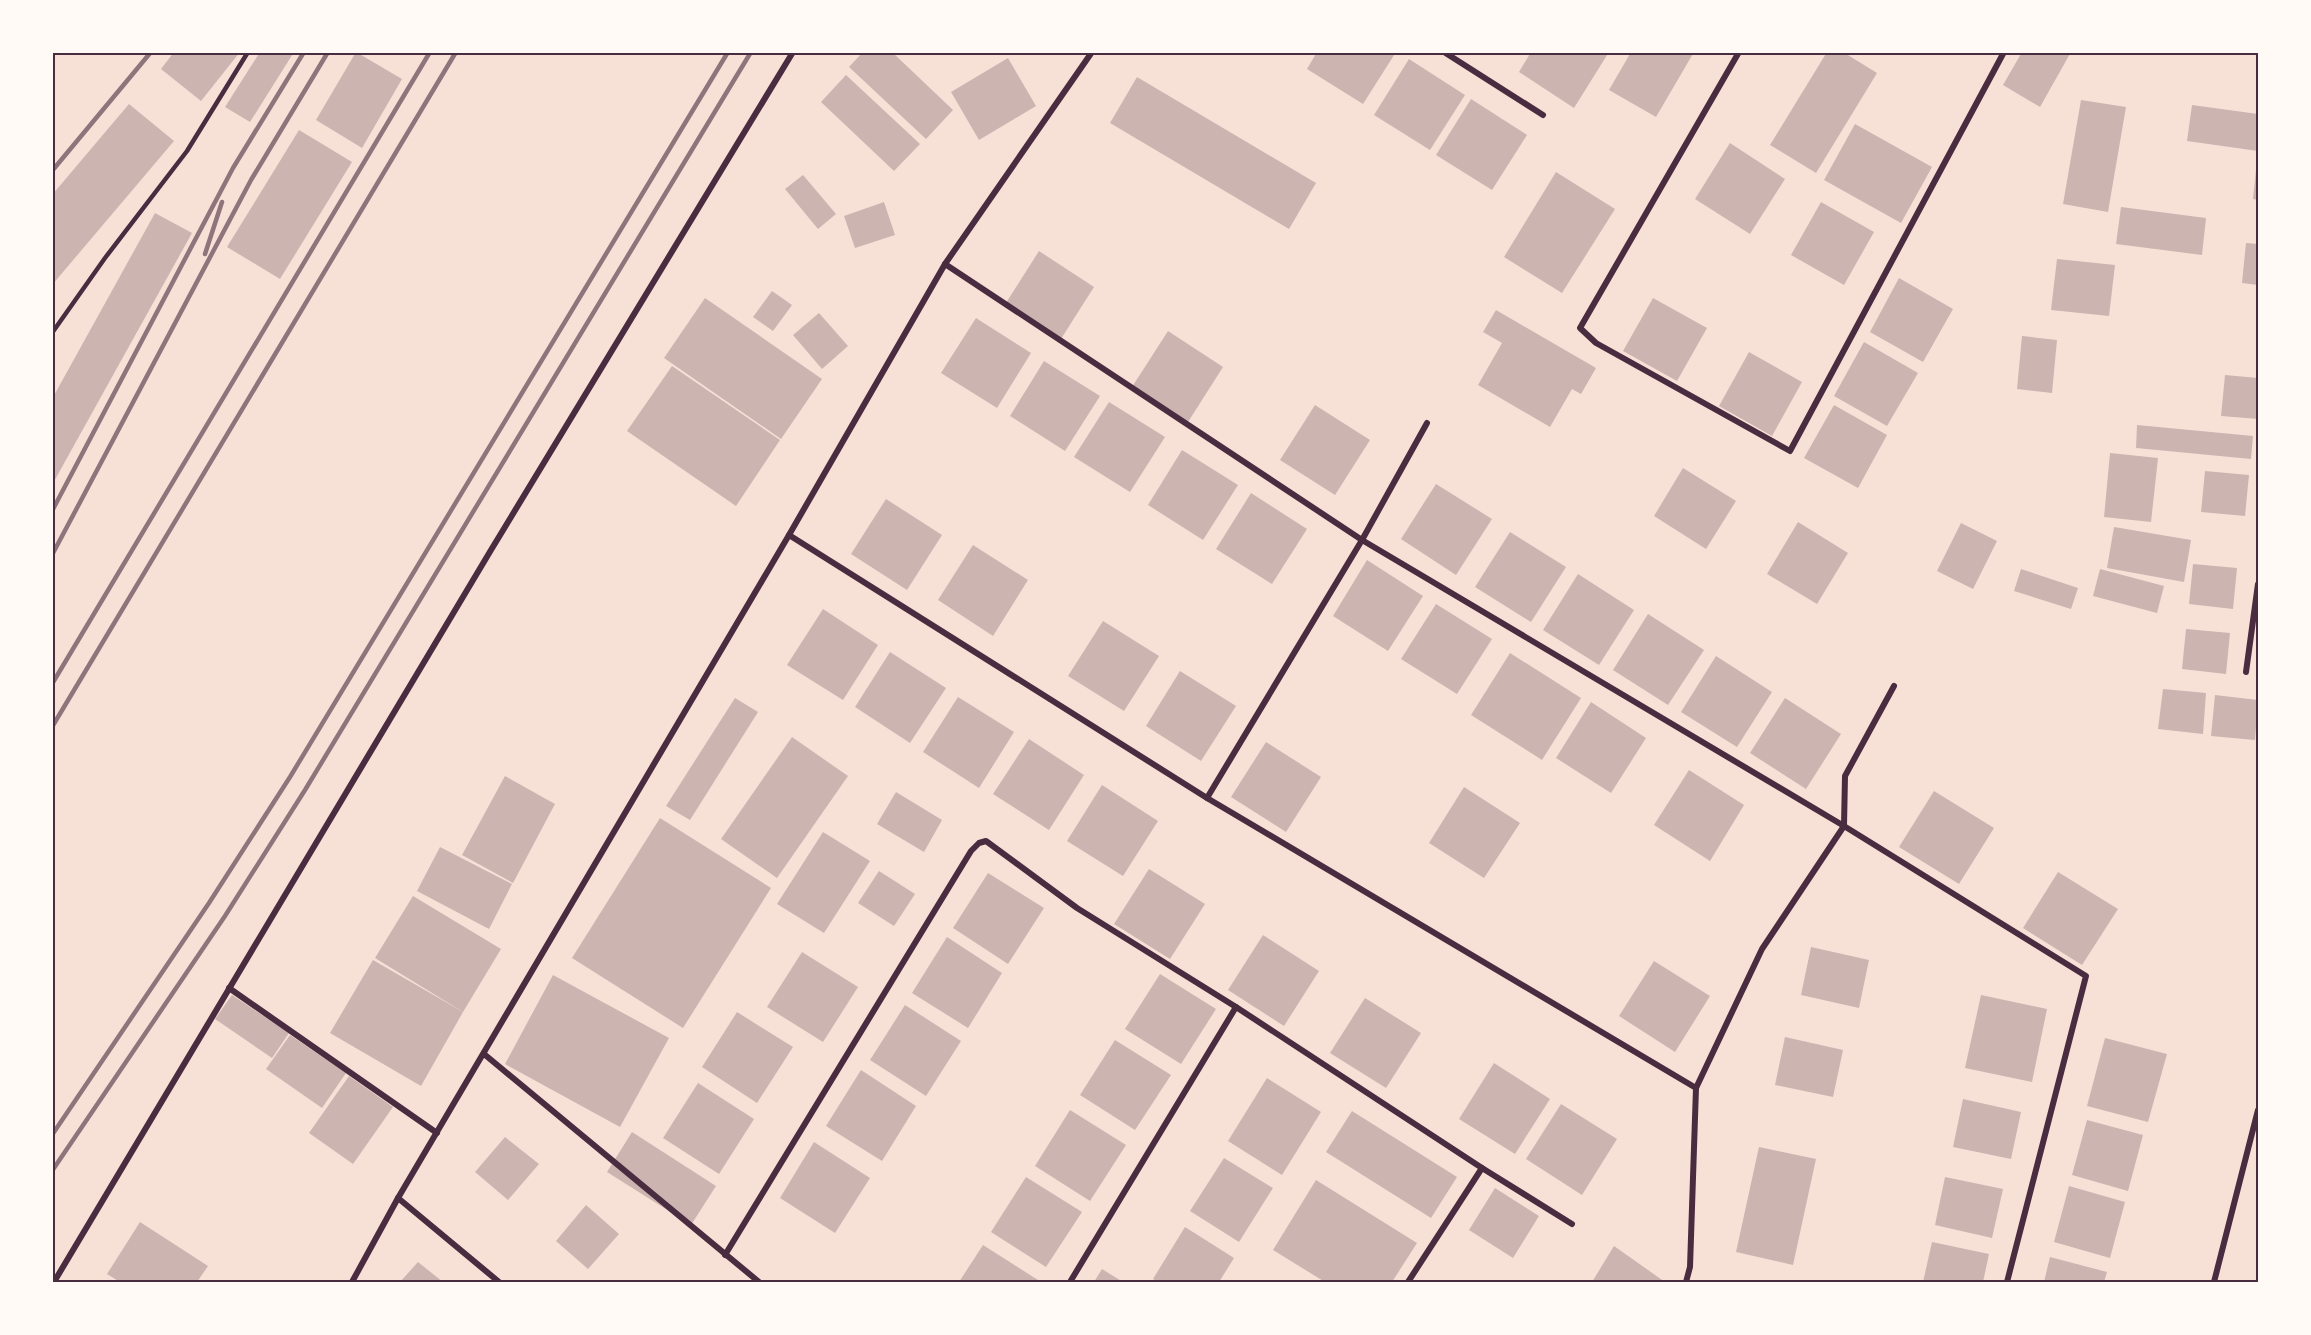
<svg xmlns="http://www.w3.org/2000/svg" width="2311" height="1335" font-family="Arial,sans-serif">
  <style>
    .building { fill: #ccb4b1 }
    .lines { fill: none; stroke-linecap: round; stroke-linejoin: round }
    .service { stroke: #4a2c40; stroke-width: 4.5 }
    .minor { stroke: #4a2c40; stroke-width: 6 }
    .rail { stroke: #8f747c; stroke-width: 4.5 }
    .neatline { fill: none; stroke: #4a2c40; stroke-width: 2 }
  </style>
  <rect width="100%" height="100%" fill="#f7e1d7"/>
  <g class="building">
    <polygon points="174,52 240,52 201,101 161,69"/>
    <polygon points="260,52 294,52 250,122 225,107"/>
    <polygon points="356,52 402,79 362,148 316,120"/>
    <polygon points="863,52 892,52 953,110 926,139 849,67"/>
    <polygon points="1317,52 1396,52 1363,104 1307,69"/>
    <polygon points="1531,52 1609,52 1574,108 1519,72"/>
    <polygon points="1631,52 1694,52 1656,117 1609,90"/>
    <polygon points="1827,52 1843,52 1877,73 1816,173 1770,145"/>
    <polygon points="2022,52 2071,52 2040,107 2003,85"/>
    <polygon points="1008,58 1036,106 979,140 951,92"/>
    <polygon points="1409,59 1465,95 1430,150 1374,115"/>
    <polygon points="846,75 920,144 894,171 821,102"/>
    <polygon points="1137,77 1316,183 1289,229 1110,123"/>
    <polygon points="1471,99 1527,135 1492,190 1436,155"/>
    <polygon points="2081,100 2126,107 2108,212 2063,204"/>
    <polygon points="129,104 174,141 52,285 52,195"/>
    <polygon points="2192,105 2258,114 2258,151 2187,141"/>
    <polygon points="1855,124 1932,167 1901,223 1824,180"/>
    <polygon points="299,130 352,162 280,279 227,247"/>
    <polygon points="1730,143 1785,179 1750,234 1695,199"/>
    <polygon points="2257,160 2258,160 2258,200 2253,199"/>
    <polygon points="1556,172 1615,209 1562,293 1504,257"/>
    <polygon points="803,175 836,214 818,229 785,189"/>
    <polygon points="884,202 895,235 855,248 844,216"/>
    <polygon points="1821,202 1874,232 1844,285 1791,255"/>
    <polygon points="2121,207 2206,218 2202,255 2116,244"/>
    <polygon points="155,213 192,233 52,485 52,399"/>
    <polygon points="2246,243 2258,244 2258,285 2242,283"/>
    <polygon points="1039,251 1094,287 1059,342 1004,306"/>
    <polygon points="2057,259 2115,265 2109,316 2051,310"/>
    <polygon points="1899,278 1953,309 1923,362 1870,332"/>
    <polygon points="772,291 792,305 773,331 753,317"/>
    <polygon points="705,298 822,379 781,439 664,358"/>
    <polygon points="1653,298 1707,328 1677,381 1623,351"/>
    <polygon points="1496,310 1596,368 1581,394 1572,389 1550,427 1478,385 1502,343 1483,332"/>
    <polygon points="819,313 848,346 822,369 793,335"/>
    <polygon points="976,318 1031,353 997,408 941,373"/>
    <polygon points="1168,331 1223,367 1188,422 1132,387"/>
    <polygon points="2022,336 2057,340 2052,393 2017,389"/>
    <polygon points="1864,342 1918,373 1887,426 1834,396"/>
    <polygon points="1749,352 1802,382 1772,436 1719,406"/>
    <polygon points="1044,361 1100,396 1065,451 1010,416"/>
    <polygon points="672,366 780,440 736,506 627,431"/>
    <polygon points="2225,375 2258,378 2258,419 2221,416"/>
    <polygon points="1109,402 1165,437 1130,492 1074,457"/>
    <polygon points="1315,405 1370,440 1335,495 1280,460"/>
    <polygon points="1834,405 1887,435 1858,488 1804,458"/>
    <polygon points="2137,425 2253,436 2251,459 2136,448"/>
    <polygon points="1182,450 1238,485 1203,540 1148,505"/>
    <polygon points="2110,453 2158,458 2151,522 2104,517"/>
    <polygon points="1683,468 1736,501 1706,549 1654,516"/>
    <polygon points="2205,471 2249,475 2245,516 2201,512"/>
    <polygon points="1436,484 1492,519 1456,575 1401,539"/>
    <polygon points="1251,493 1307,529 1272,584 1216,549"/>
    <polygon points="886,499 942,535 907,590 851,554"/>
    <polygon points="1798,522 1848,553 1817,604 1767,574"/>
    <polygon points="1961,523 1997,541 1973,589 1937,571"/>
    <polygon points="2114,527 2191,540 2184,582 2107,568"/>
    <polygon points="1510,532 1566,567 1531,622 1475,587"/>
    <polygon points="973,545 1028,580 993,636 938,600"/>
    <polygon points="1367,560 1423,596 1388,651 1333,616"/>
    <polygon points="2193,564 2237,568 2233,609 2189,604"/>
    <polygon points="2021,569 2078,588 2071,609 2014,591"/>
    <polygon points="2100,569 2164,586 2157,613 2093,596"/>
    <polygon points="1578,574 1634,610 1599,665 1543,630"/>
    <polygon points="1436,604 1492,639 1457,694 1401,659"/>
    <polygon points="823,609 878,645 843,700 787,665"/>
    <polygon points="1648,614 1704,650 1668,705 1613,670"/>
    <polygon points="1103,621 1159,656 1124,711 1068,676"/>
    <polygon points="2186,629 2230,633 2226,674 2182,669"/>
    <polygon points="890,652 946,688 910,743 855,707"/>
    <polygon points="1510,653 1581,698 1542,760 1471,715"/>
    <polygon points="1716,656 1772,692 1737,747 1681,712"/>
    <polygon points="1180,671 1236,706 1201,761 1146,726"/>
    <polygon points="2163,689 2206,693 2203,734 2158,729"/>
    <polygon points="2215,695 2258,700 2255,740 2211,736"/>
    <polygon points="958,697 1014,732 979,788 923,752"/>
    <polygon points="735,698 758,712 690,820 666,806"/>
    <polygon points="1785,698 1841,734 1806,789 1750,753"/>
    <polygon points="1591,702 1646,738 1611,793 1556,758"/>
    <polygon points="792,737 848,776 777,878 721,839"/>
    <polygon points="1029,739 1084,775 1049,830 993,794"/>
    <polygon points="1266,742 1321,777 1286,832 1231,797"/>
    <polygon points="1689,770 1744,805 1710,861 1654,825"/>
    <polygon points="505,776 555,804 513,883 462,855"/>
    <polygon points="1102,785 1158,821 1123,876 1067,841"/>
    <polygon points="1464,787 1520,823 1484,878 1429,843"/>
    <polygon points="1934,791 1994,828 1959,884 1899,847"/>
    <polygon points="896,792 942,820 924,852 877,824"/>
    <polygon points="660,818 771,888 683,1028 572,958"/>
    <polygon points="823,832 870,861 824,933 777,904"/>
    <polygon points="440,847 512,884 489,929 417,891"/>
    <polygon points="1149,869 1205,904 1170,959 1114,924"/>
    <polygon points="879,871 915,894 894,926 858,903"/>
    <polygon points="2058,872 2118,909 2082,965 2023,928"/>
    <polygon points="988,873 1044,908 1008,964 953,928"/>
    <polygon points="413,896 501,949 463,1012 375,958"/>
    <polygon points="1263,935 1319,971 1284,1026 1228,990"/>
    <polygon points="947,937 1002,973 968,1028 912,993"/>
    <polygon points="1811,947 1869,960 1859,1008 1801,995"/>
    <polygon points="802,952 858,987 823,1042 767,1007"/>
    <polygon points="373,960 463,1012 421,1086 330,1033"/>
    <polygon points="1654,961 1710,996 1675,1052 1619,1016"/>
    <polygon points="1160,974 1216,1009 1181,1064 1125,1029"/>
    <polygon points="553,975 669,1038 620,1127 505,1064"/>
    <polygon points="232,995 289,1033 272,1058 215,1019"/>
    <polygon points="1981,995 2047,1009 2032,1082 1965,1068"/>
    <polygon points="1365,998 1421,1033 1386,1088 1330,1053"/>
    <polygon points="905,1005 961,1041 926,1096 870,1060"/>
    <polygon points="737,1012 793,1047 757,1103 702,1067"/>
    <polygon points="290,1035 346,1073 322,1108 266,1069"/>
    <polygon points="1785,1037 1843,1050 1833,1097 1775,1085"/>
    <polygon points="2105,1038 2167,1054 2148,1122 2087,1106"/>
    <polygon points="1115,1040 1171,1075 1135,1130 1080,1095"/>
    <polygon points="1494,1063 1550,1099 1515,1154 1459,1119"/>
    <polygon points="861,1070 916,1106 882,1161 826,1126"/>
    <polygon points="349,1076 393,1107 353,1164 309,1133"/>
    <polygon points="1267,1078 1321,1112 1282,1175 1228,1141"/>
    <polygon points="698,1083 754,1119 719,1174 663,1138"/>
    <polygon points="1963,1099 2021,1112 2011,1159 1953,1147"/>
    <polygon points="1561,1104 1617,1139 1582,1195 1526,1159"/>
    <polygon points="1070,1110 1126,1145 1090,1201 1035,1166"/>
    <polygon points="1352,1111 1457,1177 1431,1218 1326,1152"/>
    <polygon points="2087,1120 2143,1135 2128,1191 2072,1175"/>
    <polygon points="632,1132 716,1186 691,1225 607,1172"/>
    <polygon points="505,1137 539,1164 508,1200 475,1172"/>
    <polygon points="814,1142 870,1178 835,1233 780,1198"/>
    <polygon points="1759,1147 1816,1159 1793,1265 1736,1252"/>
    <polygon points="1224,1158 1273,1188 1239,1242 1190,1211"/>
    <polygon points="1026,1177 1082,1212 1046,1267 991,1232"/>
    <polygon points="1945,1177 2003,1189 1992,1238 1935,1225"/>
    <polygon points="1316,1180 1417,1243 1392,1282 1325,1282 1273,1250"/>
    <polygon points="2069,1186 2125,1202 2110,1258 2054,1242"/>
    <polygon points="1495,1188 1539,1216 1513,1258 1469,1230"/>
    <polygon points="586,1205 619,1234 588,1269 556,1241"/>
    <polygon points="140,1222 208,1266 197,1282 120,1282 107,1274"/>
    <polygon points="1185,1227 1234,1258 1219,1282 1159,1282 1153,1279"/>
    <polygon points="1932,1242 1989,1254 1983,1282 1923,1282"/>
    <polygon points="983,1245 1038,1280 1037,1282 959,1282"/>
    <polygon points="1614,1246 1665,1282 1592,1282"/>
    <polygon points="2050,1257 2107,1272 2104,1282 2044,1282"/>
    <polygon points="418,1262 443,1282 400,1282"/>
    <polygon points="1102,1269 1123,1282 1094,1282"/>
  </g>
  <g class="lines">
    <polyline class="service" points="52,333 105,258 187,151 248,52"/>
    <g class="minor">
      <polyline points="1444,52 1543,115"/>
      <polyline points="1739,52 1580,328 1596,343 1790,451 2004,52"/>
      <polyline points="945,264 1362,540 1844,826 2086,976 2007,1282"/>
      <polyline points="789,535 1207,798 1696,1088"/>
      <polyline points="2246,672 2258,584"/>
      <polyline points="1207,798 1362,540 1427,423"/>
      <polyline points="1844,826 1845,776 1894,686"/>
      <polyline points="229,988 437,1133"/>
      <polyline points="484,1054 759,1282"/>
      <polyline points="398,1198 499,1282"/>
      <polyline points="725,1255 971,851 979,843 986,841 1077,908 1236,1007 1482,1168 1572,1224"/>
      <polyline points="54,1282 491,550 793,52"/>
      <polyline points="352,1282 398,1198 789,535 945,264 1092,52"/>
      <polyline points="1070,1282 1236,1007"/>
      <polyline points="1408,1282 1482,1168"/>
      <polyline points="1686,1282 1690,1267 1696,1088 1762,949 1844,826"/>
      <polyline points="2214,1282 2258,1110"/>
    </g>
    <g class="rail">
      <polyline points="52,171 151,52"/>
      <polyline points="205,254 222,202"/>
      <polyline points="52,511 233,168 304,52"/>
      <polyline points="52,555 251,180 328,52"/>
      <polyline points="52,684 430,52"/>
      <polyline points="52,727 456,52"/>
      <polyline points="52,1135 209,903 290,777 728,52"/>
      <polyline points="52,1171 225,916 305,790 751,52"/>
    </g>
  </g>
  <rect width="2311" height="1335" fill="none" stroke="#fffaf5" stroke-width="108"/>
  <rect x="54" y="54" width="2203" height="1227" class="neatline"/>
</svg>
